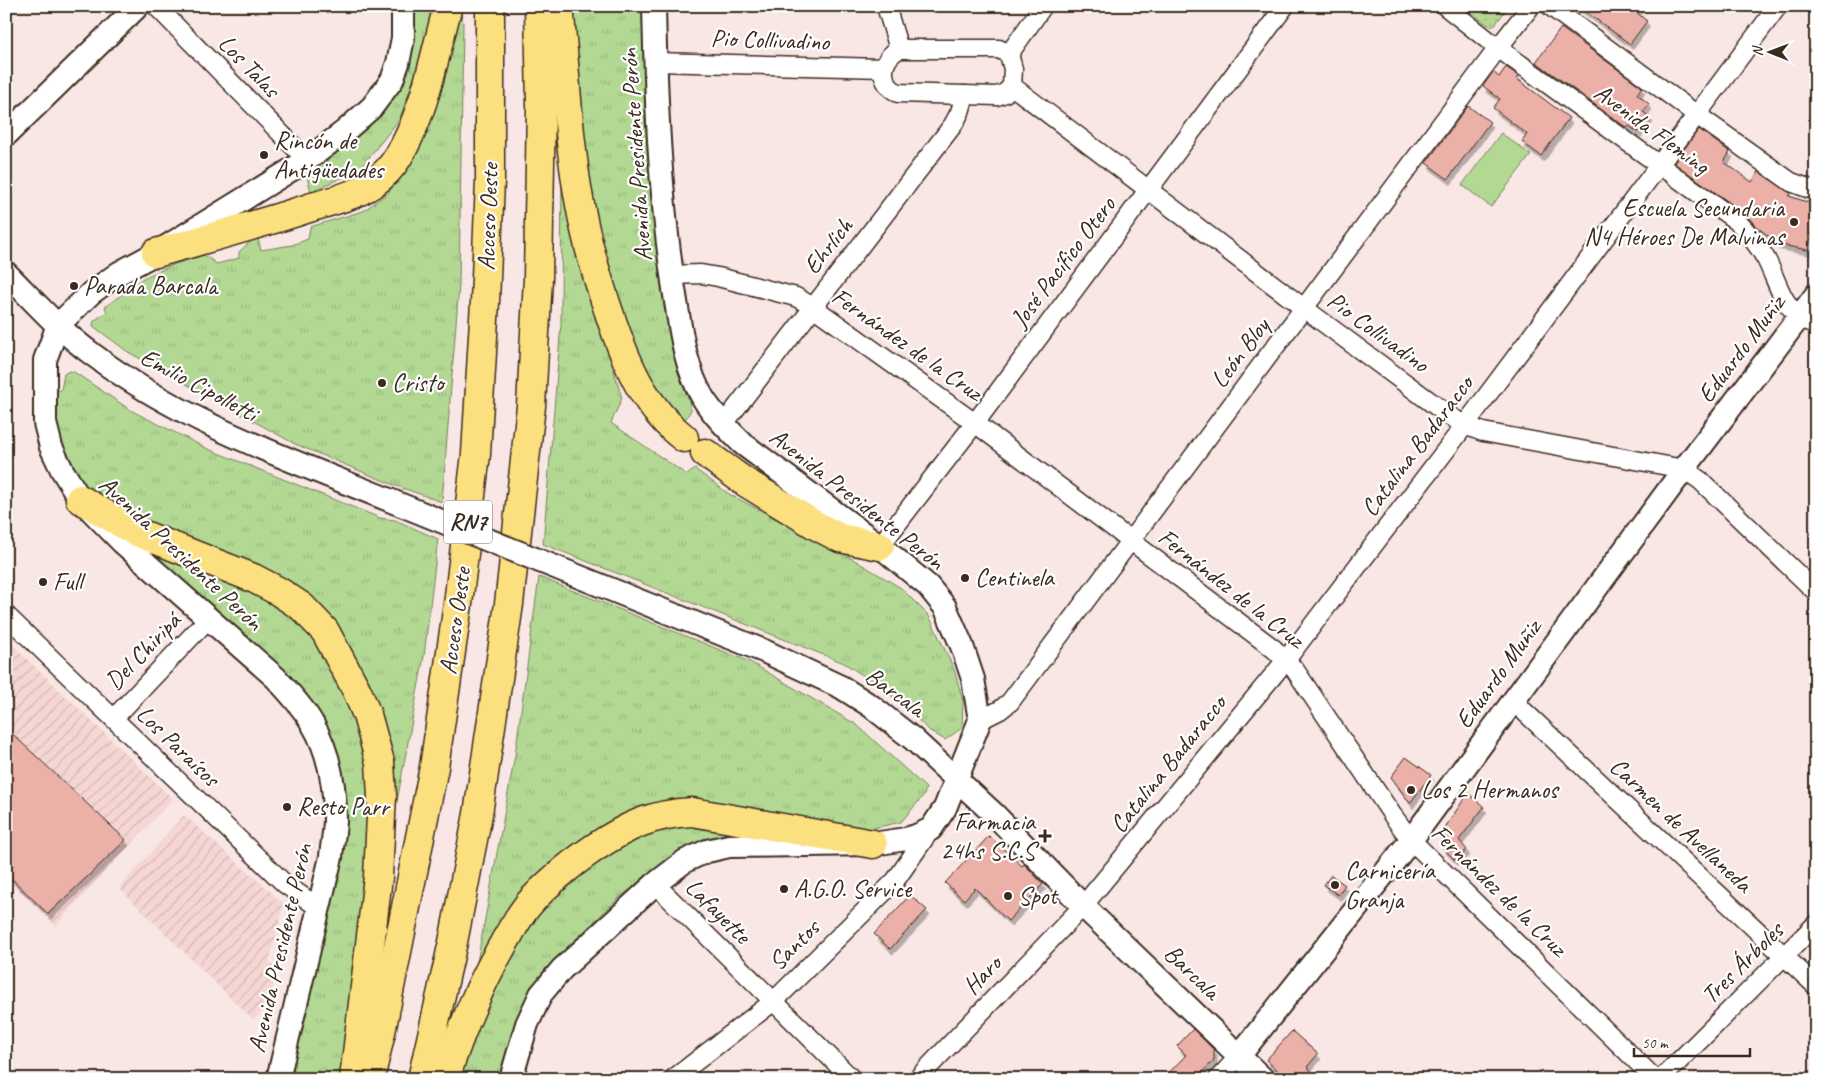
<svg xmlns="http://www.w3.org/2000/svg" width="1822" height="1085" font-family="Caveat,sans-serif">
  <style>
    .industrial { fill: url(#industrial-furrows) }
    .grass { fill: url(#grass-tufts); stroke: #768159 }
    .park { fill: url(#park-dots); stroke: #768159 }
    .pitch { fill: #b2d894; stroke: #768159 }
    .building { fill: #ebb0a8; stroke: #3b2a1e; filter: url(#shadow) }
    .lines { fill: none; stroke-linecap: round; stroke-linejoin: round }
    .minor-casing { stroke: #3b2a1e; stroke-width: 21 }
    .tertiary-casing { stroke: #3b2a1e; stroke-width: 26 }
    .motorway-casing { stroke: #3b2a1e; stroke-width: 31 }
    .minor { stroke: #fff; stroke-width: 18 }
    .tertiary { stroke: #fff; stroke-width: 22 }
    .motorway { stroke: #fce080; stroke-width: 28 }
    .tertiary-bridge-casing { stroke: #3b2a1e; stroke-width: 26; stroke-linecap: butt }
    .tertiary-bridge { stroke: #fff; stroke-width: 22 }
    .poi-dot { fill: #3b2a1e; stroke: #fff; stroke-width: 2 }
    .labels { text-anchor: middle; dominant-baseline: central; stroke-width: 4.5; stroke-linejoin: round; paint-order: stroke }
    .shield { fill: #fff; stroke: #766a62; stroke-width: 1 }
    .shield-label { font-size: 24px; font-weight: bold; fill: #3b2a1e }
    .street-label { font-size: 25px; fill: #3b2a1e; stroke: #fff }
    .poi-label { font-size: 25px; fill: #3b2a1e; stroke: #fff; text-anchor: start }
  </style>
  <defs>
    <pattern id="industrial-furrows" width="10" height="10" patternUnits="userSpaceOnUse" patternTransform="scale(1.25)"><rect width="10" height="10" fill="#f5d6d3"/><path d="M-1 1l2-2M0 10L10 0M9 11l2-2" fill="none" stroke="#d3b8b5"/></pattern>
    <pattern id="grass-tufts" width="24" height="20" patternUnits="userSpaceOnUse" patternTransform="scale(1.25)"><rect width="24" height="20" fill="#b2d894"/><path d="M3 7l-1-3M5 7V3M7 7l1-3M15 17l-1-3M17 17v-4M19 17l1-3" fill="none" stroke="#9aba7f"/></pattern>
    <pattern id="park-dots" width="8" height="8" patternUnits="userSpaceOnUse" patternTransform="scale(1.25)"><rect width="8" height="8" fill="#b2d894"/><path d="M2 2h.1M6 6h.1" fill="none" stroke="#9aba7f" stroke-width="1.8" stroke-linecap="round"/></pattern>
    <filter id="shadow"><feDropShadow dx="3" dy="5.5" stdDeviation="0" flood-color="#0004"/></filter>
  </defs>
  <rect width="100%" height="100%" fill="#f9e7e5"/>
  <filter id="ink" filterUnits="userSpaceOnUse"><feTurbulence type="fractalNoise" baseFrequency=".02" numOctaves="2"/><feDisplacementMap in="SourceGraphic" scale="10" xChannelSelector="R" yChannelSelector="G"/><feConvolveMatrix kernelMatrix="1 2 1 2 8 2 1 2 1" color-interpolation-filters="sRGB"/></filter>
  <g filter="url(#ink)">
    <g class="industrial">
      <polygon points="6,639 173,799 99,878 56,926 6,877"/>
      <polygon points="184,815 284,904 269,961 277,971 268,1006 253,1020 119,888"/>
    </g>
    <g class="grass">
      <polygon points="410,6 433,6 426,46 399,120 358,171 311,191 306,174 365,129 398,84"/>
      <polygon points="452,6 461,6 463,24 459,285 442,502 394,485 295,444 128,352 93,326 94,321 107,312 105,307 143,278 175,264 204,255 217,264 239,258 239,252 253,239 258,239 261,250 292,245 308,239 310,227 363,211 388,193 410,163"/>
      <polygon points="572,6 642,6 645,121 666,308 691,410 685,420 654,390 640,362 603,268 577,121"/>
      <polygon points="562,153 583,269 622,398 611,423 687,475 695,469 729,494 851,558 901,588 929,616 954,669 963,701 962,728 945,740 930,731 884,689 844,663 543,544 561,324"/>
      <path d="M69,371L74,372L132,411L208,449L380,518L395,520L438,539L424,656L382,882L384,823L332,635L93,497C73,473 57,445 54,413C54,406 56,397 56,390H61L64,374Z"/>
      <polygon points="151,551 256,593 303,621 330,658 353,715 368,766 369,817 361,944 347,1049 340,1079 286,1079 336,867 327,741 146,553"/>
      <polygon points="539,577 750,662 857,725 926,788 924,795 901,822 856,832 643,810 476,968 515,755"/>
      <polygon points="675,823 784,836 673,859 620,897 546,968 527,995 499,1079 457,1079 498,976 525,929 552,897 612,849"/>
    </g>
    <polygon class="park" points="1462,6 1509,6 1494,26 1488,25"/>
    <polygon class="pitch" points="1501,133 1531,155 1491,207 1462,185"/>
    <g class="building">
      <polygon points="1578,6 1640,6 1636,12 1647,21 1630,44"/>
      <polygon points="1561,28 1642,87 1637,94 1649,104 1643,112 1650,117 1638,132 1629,126 1627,128 1536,62"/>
      <polygon points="1506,67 1519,76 1517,79 1569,118 1541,156 1522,142 1527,134 1493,108 1500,99 1483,86 1493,72 1499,77"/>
      <polygon points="1468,106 1490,122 1448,179 1426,163"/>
      <polygon points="1699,129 1730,152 1724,162 1752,182 1759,172 1791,193 1789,196 1816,205 1816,217 1808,250 1776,244 1776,242 1757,227 1744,213 1674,163"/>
      <polygon points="6,728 126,840 48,914 6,873"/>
      <polygon points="1406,757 1431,775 1410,803 1391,777"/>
      <polygon points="1468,793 1484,807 1459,840 1467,850 1455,860 1444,849 1441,839 1444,829"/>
      <polygon points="989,836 1022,866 1024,864 1043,884 1008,921 975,888 964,900 945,883"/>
      <polygon points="1331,875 1345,885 1338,895 1324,885"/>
      <polygon points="910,895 927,910 890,949 874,934"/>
      <polygon points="1193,1029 1214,1050 1214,1060 1196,1079 1163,1079 1186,1055 1177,1046"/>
      <polygon points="1292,1031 1318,1054 1307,1067 1320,1079 1287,1079 1266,1060"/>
    </g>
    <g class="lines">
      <defs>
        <g id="minor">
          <polyline points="156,6 307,160"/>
          <polyline points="886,6 899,49"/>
          <path d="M1445,6L1498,48L1738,222C1749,234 1758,245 1766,259C1781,288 1781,311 1816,325"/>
          <polyline points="1550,6 1697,115 1791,182 1816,191"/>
          <path d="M899,49H999L1009,54L1013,69L1012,86L1005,93L997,96L898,93C895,91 891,89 889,86C878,73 886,56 899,49Z"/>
          <polyline points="1009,54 1043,6"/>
          <polyline points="655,62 884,68"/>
          <polyline points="1012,86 1305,309 1451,417 1465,425 1483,432 1684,469 1701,481 1816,592"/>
          <polyline points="672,275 701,274 718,277 796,297 813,307 975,423 1274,649 1295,670 1393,816 1411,840 1655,1079"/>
          <polyline points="723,425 953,125 960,112 965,95"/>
          <polyline points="880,546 975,423 1285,6"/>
          <polyline points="6,615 285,884 319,908"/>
          <polyline points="1512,700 1816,986"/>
          <polyline points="114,718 209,618"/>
          <polyline points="980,720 1000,710 1010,702 1498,48 1531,6"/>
          <polyline points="655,884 852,1079"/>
          <polyline points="673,1079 774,1001 895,881 931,829"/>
          <polyline points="917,1079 1083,906 1286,660 1465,425 1778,6"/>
          <polyline points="1218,1079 1239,1056"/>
          <polyline points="1661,1079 1816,924"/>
        </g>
        <g id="tertiary">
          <polyline points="6,135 138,6"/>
          <path d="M6,273C34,301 60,331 92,354C182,422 291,460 394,502"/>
          <polyline points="535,559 764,651 841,687 871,706 913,739 994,814 1083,906 1263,1079"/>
          <polyline points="1239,1056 1411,840 1684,469 1816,295"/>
          <path d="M278,1079L331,857C332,844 335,831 335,819C335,787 329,751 312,723C303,707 289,693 276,678L122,542L80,499L62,470L51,447L45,423V360L58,325L91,293L119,273L156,253L307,160L345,131L372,107L392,80L398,63L403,38V6"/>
          <path d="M511,1079L527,1024L541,994L562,969L655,884L685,861L707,851L729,846L873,844L906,839L916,836L931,829L945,808L980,720L973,679L962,646L945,607L928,586L880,546L743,444C729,430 714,416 703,398C684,366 680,325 674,289C660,196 656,101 654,6"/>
        </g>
        <g id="motorway">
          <path d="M559,6C566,74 568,144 581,210C588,249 600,287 613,324C628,367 646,409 684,438"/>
          <path d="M156,253C208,238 261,224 312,207C332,201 354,196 372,184C382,177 392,167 398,157C424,116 435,53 448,6"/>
          <polyline points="705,453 745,482 817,526 840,538 880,546"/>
          <polyline points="80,499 134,531 253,578 278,591 302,607 325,631 357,691 367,715 380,762 382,796 378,877 354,1079"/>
          <polyline points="370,1079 381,1032 434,767 458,604 476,454 485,302 490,181 490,6"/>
          <polyline points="422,1079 453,942 478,814 509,604 531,406 538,278 541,105 539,6"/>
          <path d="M445,1079C460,1032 479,986 504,943C511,931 519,916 528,905C547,883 571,864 594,848C627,826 652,814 692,812L873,844"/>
        </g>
      </defs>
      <use href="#minor" class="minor-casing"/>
      <use href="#tertiary" class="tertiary-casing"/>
      <use href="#motorway" class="motorway-casing"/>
      <use href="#minor" class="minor"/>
      <use href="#tertiary" class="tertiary"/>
      <use href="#motorway" class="motorway"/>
      <defs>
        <polyline id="tertiary-bridge" points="394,502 535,559"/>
      </defs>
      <use href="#tertiary-bridge" class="tertiary-bridge-casing"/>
      <use href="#tertiary-bridge" class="tertiary-bridge"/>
    </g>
  </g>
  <g class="poi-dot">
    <circle cx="264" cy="155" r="5"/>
    <circle cx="1794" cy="222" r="5"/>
    <circle cx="74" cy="286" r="5"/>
    <circle cx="382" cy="383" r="5"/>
    <circle cx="965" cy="578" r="5"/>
    <circle cx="43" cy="582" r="5"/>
    <circle cx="1411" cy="790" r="5"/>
    <circle cx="287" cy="807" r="5"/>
    <path d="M1042.5 828.5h5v5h5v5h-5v5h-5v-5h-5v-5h5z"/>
    <circle cx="1335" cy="885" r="5"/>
    <circle cx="784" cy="889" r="5"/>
    <circle cx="1008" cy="896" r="5"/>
  </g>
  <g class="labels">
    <rect class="shield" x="444" y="500.5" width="48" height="43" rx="4"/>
    <g class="shield-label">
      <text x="468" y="522">RN7</text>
    </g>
    <g class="street-label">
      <text transform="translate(770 40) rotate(2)">Pio Collivadino</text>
      <text transform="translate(249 66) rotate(46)">Los Talas</text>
      <text transform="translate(1652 129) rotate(36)">Avenida Fleming</text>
      <text transform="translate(636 155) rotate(-94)">Avenida Presidente Perón</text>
      <text transform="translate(488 217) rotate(-88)">Acceso Oeste</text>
      <text transform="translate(828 246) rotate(-52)">Ehrlich</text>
      <text transform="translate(1063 262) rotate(-53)">José Pacífico Otero</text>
      <text transform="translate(1378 332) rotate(36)">Pio Collivadino</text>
      <text transform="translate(907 344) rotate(35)">Fernández de la Cruz</text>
      <text transform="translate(1741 349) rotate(-53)">Eduardo Muñiz</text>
      <text transform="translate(1240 353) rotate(-53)">León Bloy</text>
      <text transform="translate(199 385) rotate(28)">Emilio Cipolletti</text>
      <text transform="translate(1417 446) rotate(-53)">Catalina Badaracco</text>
      <text transform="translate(857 499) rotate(38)">Avenida Presidente Perón</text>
      <text transform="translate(181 553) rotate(43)">Avenida Presidente Perón</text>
      <text transform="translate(1231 588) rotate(38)">Fernández de la Cruz</text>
      <text transform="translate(455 621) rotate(-82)">Acceso Oeste</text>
      <text transform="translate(143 651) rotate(-46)">Del Chiripá</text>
      <text transform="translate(1498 674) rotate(-54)">Eduardo Muñiz</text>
      <text transform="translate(895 692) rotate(36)">Barcala</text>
      <text transform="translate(178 746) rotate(44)">Los Paraísos</text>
      <text transform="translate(1168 764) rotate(-51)">Catalina Badaracco</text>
      <text transform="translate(1681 825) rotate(43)">Carmen de Avellaneda</text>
      <text transform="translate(1499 890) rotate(44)">Fernández de la Cruz</text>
      <text transform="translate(718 911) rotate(45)">Lafayette</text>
      <text transform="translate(794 945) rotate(-45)">Santos</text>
      <text transform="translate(280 948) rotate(-77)">Avenida Presidente Perón</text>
      <text transform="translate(1742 963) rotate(-45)">Tres Árboles</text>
      <text transform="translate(1192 972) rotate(44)">Barcala</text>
      <text transform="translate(982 975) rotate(-46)">Haro</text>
    </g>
    <g class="poi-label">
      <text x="274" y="141">Rincón de<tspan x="274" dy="29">Antigüedades</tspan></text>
      <text x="1784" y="208" text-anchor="end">Escuela Secundaria<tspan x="1784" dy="29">N4 Héroes De Malvinas</tspan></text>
      <text x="84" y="286">Parada Barcala</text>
      <text x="392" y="383">Cristo</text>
      <text x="975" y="578">Centinela</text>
      <text x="53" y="582">Full</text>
      <text x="1421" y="790">Los 2 Hermanos</text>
      <text x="297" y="807">Resto Parr</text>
      <text x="1035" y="822" text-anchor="end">Farmacia<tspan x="1035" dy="29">24hs S.C.S</tspan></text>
      <text x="1345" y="871">Carnicería<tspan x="1345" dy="29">Granja</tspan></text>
      <text x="794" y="889">A.G.O. Service</text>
      <text x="1018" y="896">Spot</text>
    </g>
  </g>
  <rect width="1822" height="1085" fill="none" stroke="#fff" stroke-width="25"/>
  <rect x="12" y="12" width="1797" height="1060" fill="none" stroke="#3b2a1e" stroke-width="2" filter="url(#ink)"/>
  <g transform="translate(1770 52) rotate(271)" stroke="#ffffff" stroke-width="4" paint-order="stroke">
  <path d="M0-4L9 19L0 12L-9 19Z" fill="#3b2a1e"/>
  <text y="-8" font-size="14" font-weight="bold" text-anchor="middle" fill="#3b2a1e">N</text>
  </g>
  <path d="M1634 1048v8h116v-8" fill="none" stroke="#3b2a1e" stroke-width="2.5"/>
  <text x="1642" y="1048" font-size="15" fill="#3b2a1e" stroke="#ffffff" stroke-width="4" paint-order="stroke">50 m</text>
</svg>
